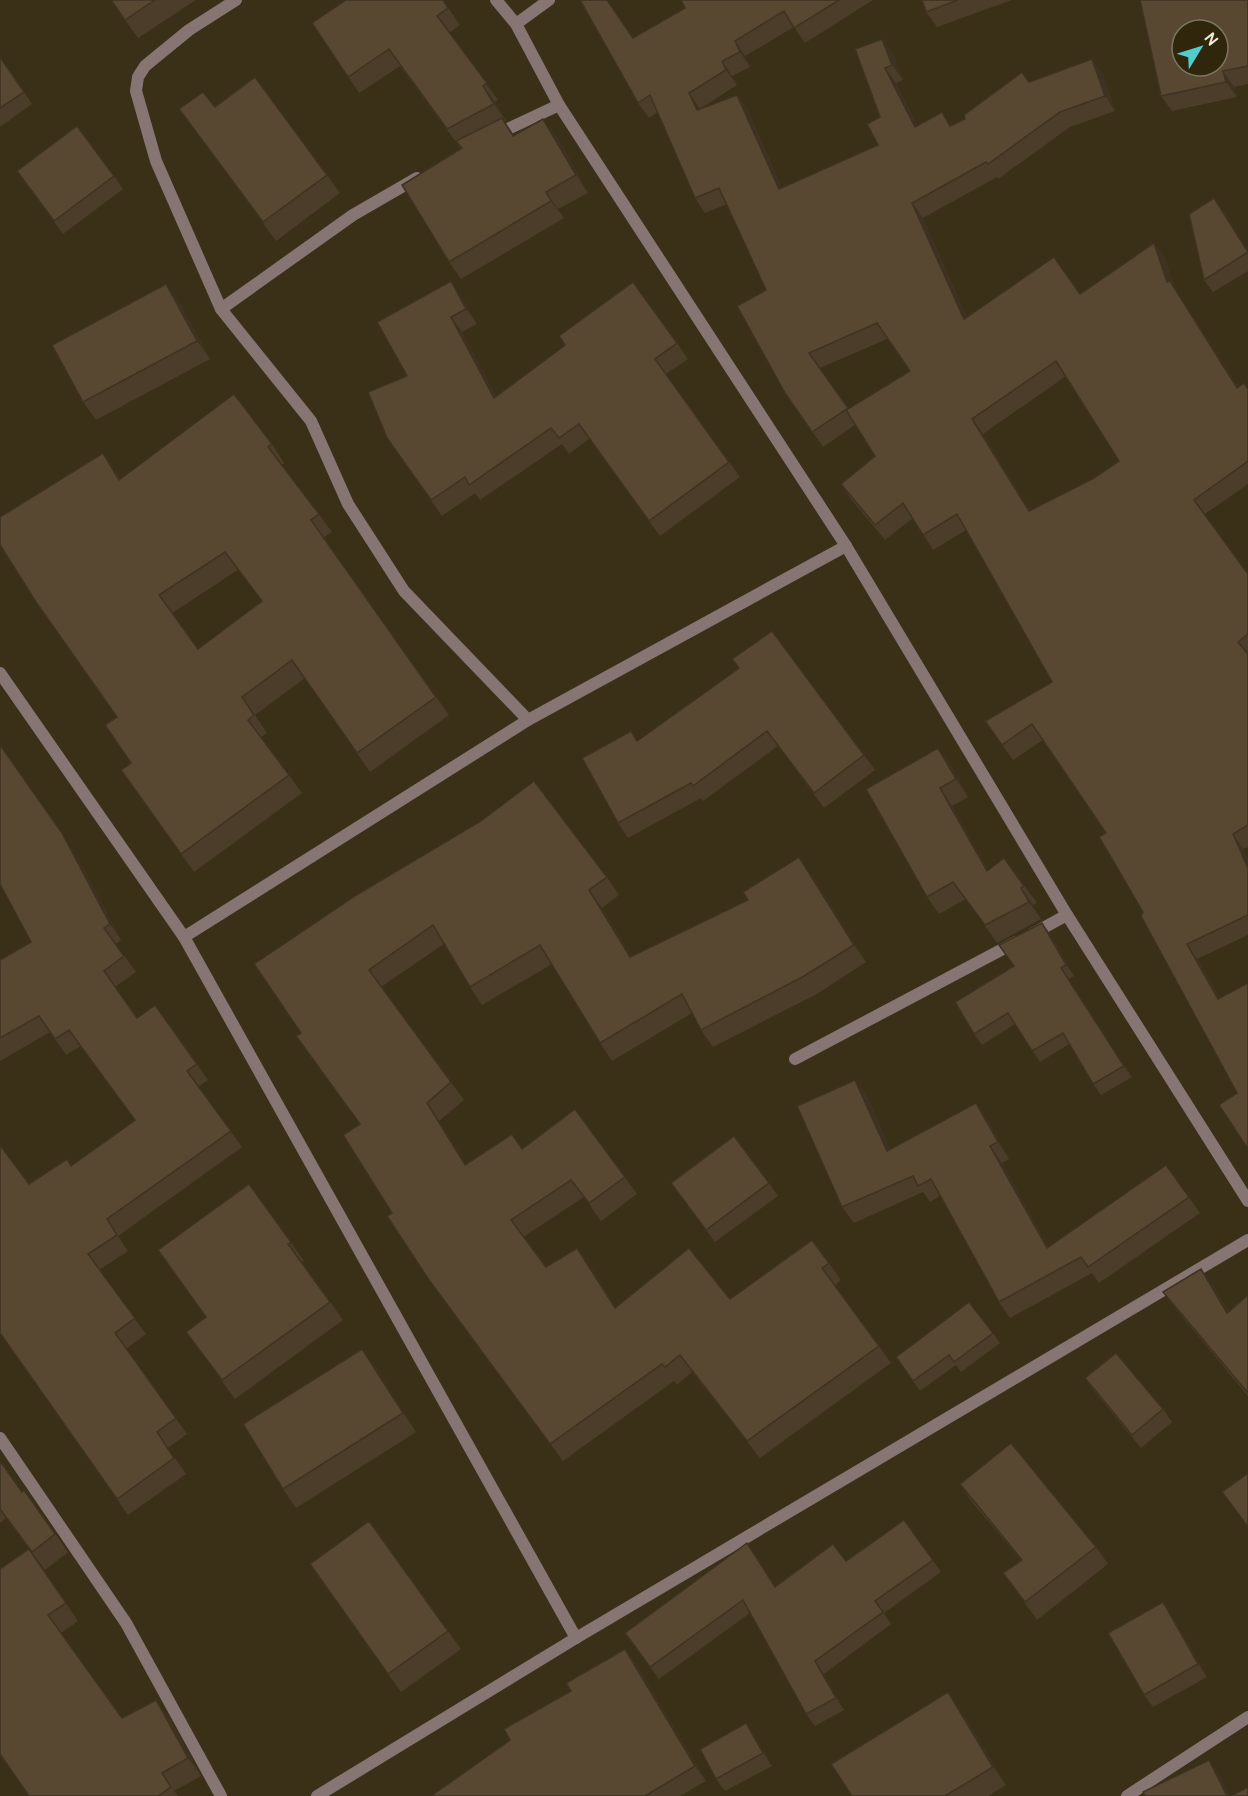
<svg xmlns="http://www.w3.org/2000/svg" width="1248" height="1796" font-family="Cabin,sans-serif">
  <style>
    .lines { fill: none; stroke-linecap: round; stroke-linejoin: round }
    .street { stroke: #867573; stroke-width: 12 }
    .wall { fill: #4c3d2a; fill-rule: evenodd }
    .shaded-wall { fill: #3e3222 }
    .building { fill: #584731; stroke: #3e3222; stroke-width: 1.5; fill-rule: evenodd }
  </style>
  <rect width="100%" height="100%" fill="#393017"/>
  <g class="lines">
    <g class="street">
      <polyline points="236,0 189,30 145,66 138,77 136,91 156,161 221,309 311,421 348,504 404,591 528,720"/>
      <polyline points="496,0 516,24 559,105 846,546 1067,915 1248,1201"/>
      <polyline points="516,24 549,0"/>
      <polyline points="495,135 559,105"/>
      <polyline points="221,309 353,215 417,178"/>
      <polyline points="0,673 184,937 576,1638"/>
      <polyline points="1032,934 1067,915"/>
      <polyline points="184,937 528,720 846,546"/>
      <polyline points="795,1059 1016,942"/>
      <polyline points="0,1438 126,1623 221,1796"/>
      <polyline points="317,1796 576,1638 1248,1240"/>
      <polyline points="1127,1796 1248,1717"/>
    </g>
  </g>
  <g class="wall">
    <polygon points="111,0 196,0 138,38"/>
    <polygon points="443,0 460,25 449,33 498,100 495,102 506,121 505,122 514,135 556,136 588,193 558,209 564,218 461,279 449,262 461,149 400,66 359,93 312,23"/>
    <path d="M681,0H873L805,43L794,27L745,56L750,67L732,76L737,85L700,109L737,95L748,110L782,188L878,145L880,117L882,39L893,54L903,80L896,83L917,126L951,125L965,119L1029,82L1103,74L1115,111L1070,127L998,179L997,177L923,218L967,317L1080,294L1154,243L1165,258L1175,289L1238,387L1248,389V484L1205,514L1248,574V847L1243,849L1248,860V935L1197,959L1220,998L1237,1093L1143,912L1106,833L1043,740L1013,760L985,721L1052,682L966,530L933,550L913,518L885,540L851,499L841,484L875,456L855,425L823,447L785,393L766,290L727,204L705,213L695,198L658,112L649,118L638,103L633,38L685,8ZM887,339L910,371L849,409L820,368ZM1066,376L1119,461L1094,478L1030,511L983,434Z"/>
    <polygon points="922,0 1012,0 937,27 926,12"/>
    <polygon points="1248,0 1248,84 1234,87 1237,97 1172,111 1161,96"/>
    <polygon points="0,57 32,104 0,127"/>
    <polygon points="215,107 327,175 340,193 276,241 179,109"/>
    <polygon points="17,171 114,176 123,189 63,234"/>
    <polygon points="1223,211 1248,250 1248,271 1213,292 1204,280"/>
    <polygon points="461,296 477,324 462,332 496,397 677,343 688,359 666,374 740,477 660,536 589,439 569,454 562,444 480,500 475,493 442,516 387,438 407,376"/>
    <polygon points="179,302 210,359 96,420 83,402"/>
    <path d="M272,444L284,463L282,465L332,532L323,538L449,715L370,772L305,678L255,715L267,733L261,737L302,793L194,872L121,770L131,763L117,717L115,471L120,479ZM238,570L262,601L198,649L172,613Z"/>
    <polygon points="739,668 864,755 875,770 824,808 778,746 703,801 701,798 628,838 618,823 638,740"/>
    <polygon points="951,765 968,797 952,806 988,870 1004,858 1037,903 1033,905 1041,919 997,943 966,899 939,914 927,897 866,789"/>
    <polygon points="73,850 121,940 116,944 136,972 115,987 137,1018 155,1005 208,1080 198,1087 242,1147 118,1236 128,1251 99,1270 146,1334 126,1349 187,1434 168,1448 186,1474 128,1515 0,1333 29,1184 72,1166 135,1121 81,1046 66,1055 50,1032 0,1061 0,960 31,942"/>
    <polygon points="811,874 866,962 817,994 713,1047 701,1030 692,1013 612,1061 600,1043 552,964 482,1005 470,987 444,944 381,987 464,1100 439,1121 466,1165 522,1148 625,1177 637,1194 601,1221 584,1197 523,1237 546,1267 577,1248 590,1266 616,1308 730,1299 829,1263 841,1280 835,1285 891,1363 760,1458 692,1372 677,1385 674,1381 563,1461 429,1280 392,1213 360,1124 296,1036 301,1033 254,964 607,877 619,895 602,908 631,956"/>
    <polygon points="1042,923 1050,934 1074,976 1069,979 1132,1077 1101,1095 1093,1084 1069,1044 1040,1062 1015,1024 982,1045 974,1034 1014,966"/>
    <polygon points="867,1096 890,1149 976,1103 987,1119 1009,1159 1002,1163 1048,1247 1166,1165 1200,1213 1099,1283 1092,1273 1010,1318 999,1302 940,1196 930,1202 923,1192 854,1223 842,1207"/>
    <polygon points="671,1183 769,1183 778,1196 715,1242"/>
    <polygon points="249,1184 304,1261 302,1262 343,1320 235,1399 186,1332 206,1317"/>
    <polygon points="1213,1286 1228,1311 1248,1295 1248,1396 1175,1308 1163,1292"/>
    <polygon points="993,1333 1000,1343 961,1372 956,1365 920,1391 896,1357"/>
    <polygon points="375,1367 416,1432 296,1508 283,1489"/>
    <polygon points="1085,1378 1163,1409 1172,1422 1141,1448 1094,1391"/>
    <polygon points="0,1461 22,1492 24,1490 68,1552 45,1570 6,1518 0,1523"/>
    <polygon points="960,1484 1096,1547 1108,1564 1037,1620 1003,1573 1021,1560 972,1502"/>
    <polygon points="904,1520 941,1572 884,1613 891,1624 824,1674 844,1710 815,1726 806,1714 750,1613 659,1679 625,1633 747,1543 776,1587 846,1561"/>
    <polygon points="369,1521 461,1649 401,1692 310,1564"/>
    <polygon points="29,1549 78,1621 61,1633 122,1718 169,1718 201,1776 174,1791 178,1796 29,1796"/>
    <polygon points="1163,1602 1171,1615 1207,1677 1153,1707 1144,1695"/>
    <polygon points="625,1649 636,1664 706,1781 680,1796 431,1796 510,1740"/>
    <polygon points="948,1692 961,1711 1006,1785 988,1796 852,1796"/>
    <polygon points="746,1723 755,1736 772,1766 725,1791 716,1779"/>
  </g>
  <g class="shaded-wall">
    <polygon points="882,39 893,54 903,80 892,65"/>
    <polygon points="735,41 745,56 750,67 740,52"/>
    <polygon points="1092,59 1103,74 1115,111 1105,96"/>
    <polygon points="722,61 732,76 737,85 726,70"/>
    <polygon points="885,68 896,83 926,142 915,127"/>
    <polygon points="1223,71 1234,87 1237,97 1226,82"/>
    <polygon points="483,86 495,102 506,121 494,104"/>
    <polygon points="689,93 700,109 708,125 697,110"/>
    <polygon points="737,95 748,110 790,204 779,189"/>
    <polygon points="543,119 556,136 588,193 576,175"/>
    <polygon points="546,192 558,209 564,218 551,201"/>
    <polygon points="1214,198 1248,250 1248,252"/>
    <polygon points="912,203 923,218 975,334 964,319"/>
    <polygon points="1154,243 1165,258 1175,289 1248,403 1167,282"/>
    <polygon points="451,281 461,296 477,324 466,309"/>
    <polygon points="166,284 179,302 210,359 197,341"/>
    <polygon points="451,317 462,332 504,413 494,398"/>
    <polygon points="972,419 983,434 1039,526 1029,511"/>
    <polygon points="0,745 73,850 121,940 110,924"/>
    <polygon points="938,748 951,765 968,797 956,779"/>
    <polygon points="940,788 952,806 999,888 987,871"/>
    <polygon points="1233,834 1243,849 1248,860 1248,868"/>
    <polygon points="799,857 811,874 866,962 854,945"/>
    <polygon points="1021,888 1033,905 1041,919 1029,902"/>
    <polygon points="589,890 602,908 642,974 630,957"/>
    <polygon points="1042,923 1050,934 1074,976 1066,965"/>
    <polygon points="1187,944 1197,959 1229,1014 1218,999"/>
    <polygon points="1061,968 1069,979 1132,1077 1124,1066"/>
    <polygon points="855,1080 867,1096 898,1167 887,1151"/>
    <polygon points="427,1103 439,1121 477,1183 465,1165"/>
    <polygon points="976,1103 987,1119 1009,1159 998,1142"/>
    <polygon points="990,1146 1002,1163 1058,1264 1047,1248"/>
    <polygon points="577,1248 590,1266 627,1326 615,1308"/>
    <polygon points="1201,1269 1213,1286 1238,1329 1227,1313"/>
    <polygon points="362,1349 375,1367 416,1432 403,1413"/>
    <polygon points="747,1543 756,1555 784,1600 775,1587"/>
    <polygon points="1163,1602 1171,1615 1207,1677 1198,1664"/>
    <polygon points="625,1649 636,1664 706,1781 695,1766"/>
    <polygon points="815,1661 824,1674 844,1710 836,1698"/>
    <polygon points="948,1692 961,1711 1006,1785 993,1767"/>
    <polygon points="156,1700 169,1718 201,1776 188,1758"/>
    <polygon points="746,1723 755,1736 772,1766 763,1753"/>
    <polygon points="1209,1760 1220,1776 1230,1796 1227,1796"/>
  </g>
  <g class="building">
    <polygon points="111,0 155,0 125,20"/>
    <polygon points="346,0 443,0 448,8 437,16 487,83 483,86 494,104 447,129 389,49 348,77 312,23"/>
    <path d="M580,0H607L633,38L685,8L681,0H839L794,28L784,11L735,41L740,52L722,61L726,70L689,93L697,110L737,95L779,189L878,145L867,124L880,117L855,49L882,39L892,65L885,68L915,127L942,112L950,126L965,119L964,115L1022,72L1029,82L1092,59L1105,96L1060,112L988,164L986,162L912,203L964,319L1054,257L1080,294L1154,243L1167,282L1170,281L1237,388L1244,383L1248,389V461L1194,500L1248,574V634L1238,642L1248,654V825L1233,834L1248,868V915L1187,944L1218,999L1248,983V1149L1219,1105L1237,1093L1141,916L1143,912L1099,837L1106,833L1032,724L1002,745L985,721L1052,682L957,514L923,535L903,503L875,525L841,484L875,456L846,410L910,371L877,323L809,353L848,408L812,432L785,393L737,306L766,290L719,188L695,198L650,95L638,103ZM1056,361L1119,461L1094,478L1029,511L972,419Z"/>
    <polygon points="922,0 958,0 926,12"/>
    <path d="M1140,0H1248V66L1223,71L1226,82L1161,96ZM1182,30H1218V66H1182Z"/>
    <polygon points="0,57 24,92 0,108"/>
    <polygon points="255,77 327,175 263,222 179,109 203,92 215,107"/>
    <polygon points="502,118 513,136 543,119 576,175 546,192 551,201 449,262 402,185 462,148 456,141"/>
    <polygon points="77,126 114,176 54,221 17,171"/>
    <polygon points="1214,198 1248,252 1204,280 1189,214"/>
    <polygon points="451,281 466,309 451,317 494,398 565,345 559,336 633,282 677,343 655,359 729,462 649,521 579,424 559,438 551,428 469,485 465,477 431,500 387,438 368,392 407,376 377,322"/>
    <polygon points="166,284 197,341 83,402 52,345"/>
    <path d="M234,394L272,444L268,447L319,514L311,520L436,697L357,753L292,660L242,697L254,715L248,720L289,775L181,854L121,770L131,763L105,725L117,717L36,602L0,545V517L103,453L119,480ZM225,552L262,601L198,649L159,595Z"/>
    <polygon points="772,631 864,755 814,793 767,731 693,786 691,783 618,823 582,758 631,731 637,741 739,668 732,659"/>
    <polygon points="0,745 62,833 110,924 104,928 124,956 104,971 137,1018 155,1005 197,1064 187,1071 231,1131 107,1219 117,1235 88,1254 135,1318 115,1333 176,1418 157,1432 174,1458 117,1499 0,1333 0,1145 29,1184 67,1159 71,1166 135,1120 69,1030 55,1039 39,1016 0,1038 0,960 31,942 0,884"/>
    <polygon points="938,748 956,779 940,788 987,871 1004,858 1024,886 1021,888 1029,902 985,925 953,882 927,897 866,789"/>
    <polygon points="534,781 607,877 589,890 630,957 748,900 743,892 799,857 854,945 804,976 701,1030 682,994 600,1043 540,945 470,987 433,925 369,970 451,1082 427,1103 465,1165 512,1134 522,1149 575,1109 625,1177 589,1203 571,1180 511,1220 546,1267 577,1248 615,1308 689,1248 730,1299 812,1240 829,1263 822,1268 879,1346 747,1441 680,1355 665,1367 662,1364 550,1444 429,1280 387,1216 392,1213 343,1135 360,1124 296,1036 301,1033 254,964 358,894 481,821"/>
    <polygon points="1042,923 1066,965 1061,968 1124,1066 1093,1084 1063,1033 1032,1051 1008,1013 974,1034 955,1002 1014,966 999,945"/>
    <polygon points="855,1080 887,1151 976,1103 998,1142 990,1146 1047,1248 1166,1165 1189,1197 1088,1267 1081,1257 999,1302 931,1179 918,1186 913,1176 842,1207 797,1106"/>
    <polygon points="734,1136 769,1183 706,1230 671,1183"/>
    <polygon points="249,1184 291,1242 288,1244 330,1302 222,1380 186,1332 206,1317 158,1250"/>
    <polygon points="1201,1269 1227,1313 1248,1295 1248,1393 1163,1292"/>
    <polygon points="969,1302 993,1333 954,1362 949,1355 913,1381 896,1357"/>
    <polygon points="362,1349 403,1413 283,1489 243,1424"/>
    <polygon points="1116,1353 1163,1409 1132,1435 1085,1378"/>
    <polygon points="1011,1443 1096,1547 1025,1602 1003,1573 1022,1560 960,1484"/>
    <polygon points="0,1461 22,1492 24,1490 55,1534 32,1552 0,1509"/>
    <polygon points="1248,1473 1248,1527 1222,1492"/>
    <polygon points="904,1520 933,1560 875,1601 883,1612 815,1661 836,1698 806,1714 743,1600 650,1667 625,1633 747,1543 775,1587 833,1544 846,1561"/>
    <polygon points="369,1521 448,1631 388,1674 310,1564"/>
    <polygon points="29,1549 66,1603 48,1615 122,1718 156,1700 188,1758 162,1773 171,1787 158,1796 29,1796 0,1754 0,1569"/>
    <polygon points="1163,1602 1198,1664 1144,1695 1108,1633"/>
    <polygon points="625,1649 695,1766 645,1796 431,1796 510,1740 504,1729 571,1691 566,1683"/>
    <polygon points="948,1692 993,1767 945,1796 852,1796 831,1764"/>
    <polygon points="746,1723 763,1753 716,1779 700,1749"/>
    <polygon points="1209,1760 1227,1796 1145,1796 1143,1792"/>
    <polygon points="1248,1787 1248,1796 1231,1796"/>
  </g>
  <g transform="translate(1200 48) rotate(52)"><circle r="28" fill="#2f260c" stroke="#7c755f" stroke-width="1.5"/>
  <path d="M0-4.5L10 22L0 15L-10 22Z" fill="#52cdcf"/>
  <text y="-9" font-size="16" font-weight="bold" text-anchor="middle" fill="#f0ebdc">N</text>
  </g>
</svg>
